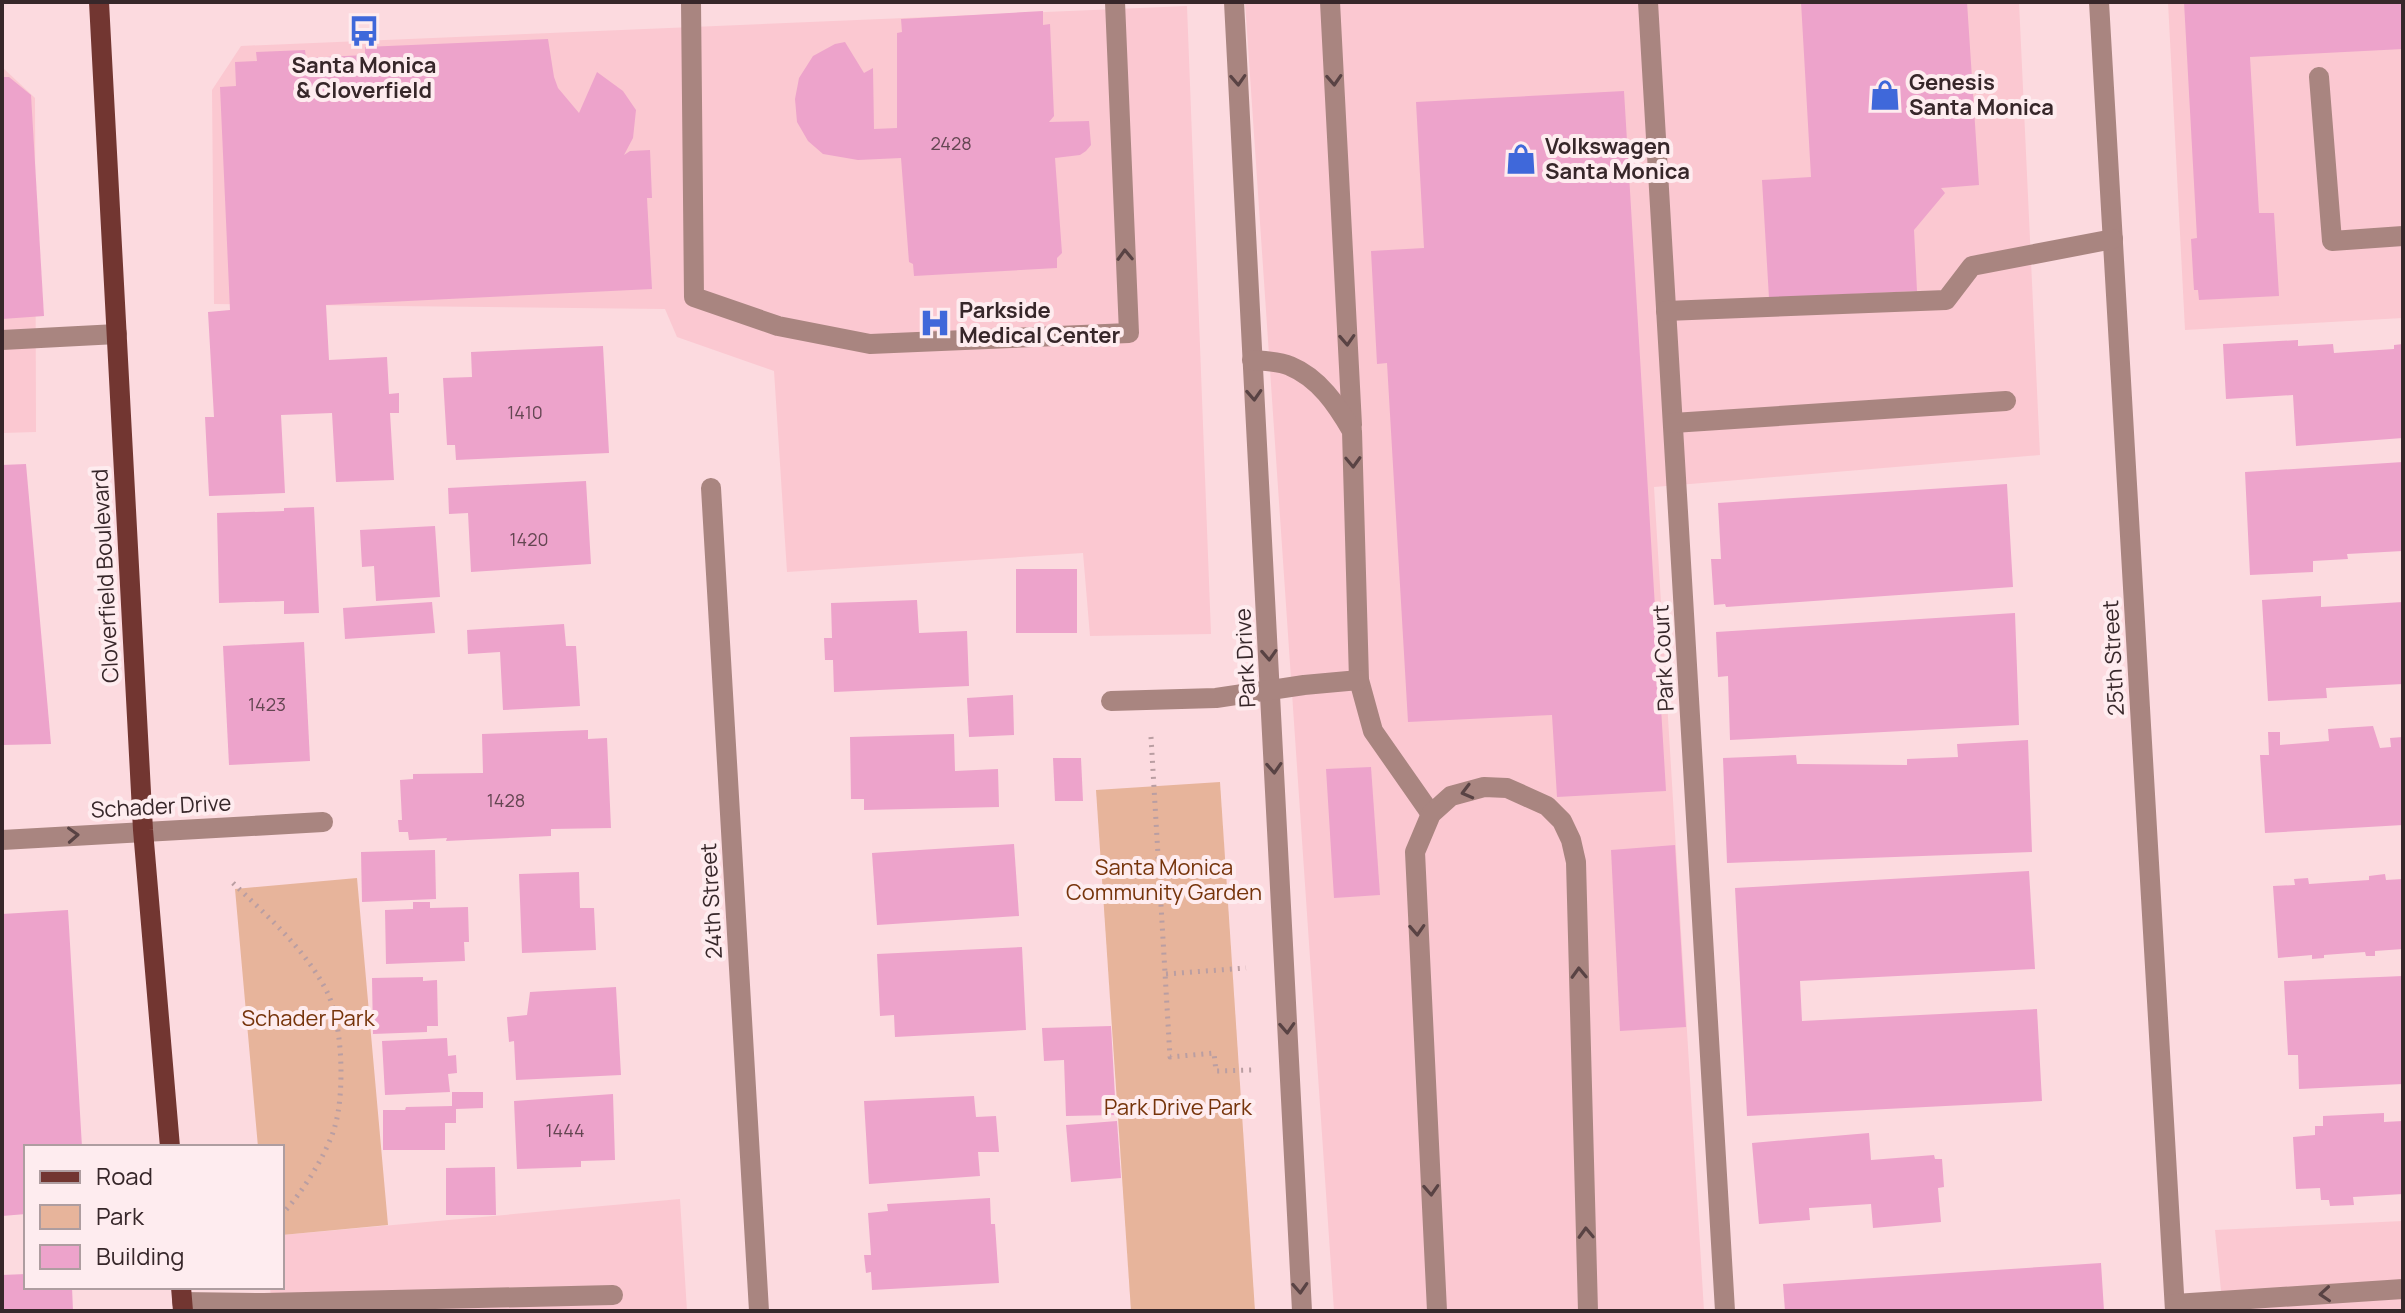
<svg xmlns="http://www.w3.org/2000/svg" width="2405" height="1313" font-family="Manrope,sans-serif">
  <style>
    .built { fill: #fbc8d1 }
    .green { fill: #e7b49b }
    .building { fill: #eda3cb }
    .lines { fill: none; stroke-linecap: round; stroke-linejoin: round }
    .path { stroke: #ba9ea2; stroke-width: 5; stroke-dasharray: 2 6; stroke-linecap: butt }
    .minor { stroke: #a98580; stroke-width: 20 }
    .major { stroke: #723631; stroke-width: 20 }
    .oneway { stroke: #594344 }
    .labels { text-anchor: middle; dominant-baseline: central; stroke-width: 8; stroke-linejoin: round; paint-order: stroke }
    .number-label { font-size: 18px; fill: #644652 }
    .poi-label { font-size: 22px; font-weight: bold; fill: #37272a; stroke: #feecef; text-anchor: start }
    .street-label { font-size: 22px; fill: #37272a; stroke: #feecef }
    .park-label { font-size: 22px; fill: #76340b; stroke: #feecef }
  </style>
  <rect width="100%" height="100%" fill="#fcdadf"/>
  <g class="built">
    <polygon points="1245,2 2019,2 2040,455 1654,487 1704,1311 1334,1311"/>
    <polygon points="2168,2 2403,2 2403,318 2185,330"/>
    <polygon points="1187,6 1211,634 1090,636 1083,553 787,572 774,371 677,337 665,309 214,304 212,90 241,46"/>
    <polygon points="3,68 35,98 36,432 2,433"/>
    <polygon points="680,1199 687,1311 272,1311 270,1287 282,1287 282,1235"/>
    <polygon points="2403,1221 2403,1311 2223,1311 2215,1230"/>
  </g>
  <g class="green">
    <polygon points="1220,782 1255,1311 1131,1311 1096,790"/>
    <polygon points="357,878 388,1225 282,1235 282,1147 258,1147 235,889"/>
  </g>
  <g class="building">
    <polygon points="1801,2 1967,2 1979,185 1941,188 1945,193 1914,230 1917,291 1769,298 1762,180 1811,177"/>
    <polygon points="2184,2 2403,2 2403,49 2250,57 2259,213 2274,213 2279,296 2199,300 2198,290 2194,290 2191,239 2197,238"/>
    <polygon points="1043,11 1043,25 1050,24 1054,116 1049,122 1089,121 1091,145 1086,151 1080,155 1055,158 1062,253 1057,258 1057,268 914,276 913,264 909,262 901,158 858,160 823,154 808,141 797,122 795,99 799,78 813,56 835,44 845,42 864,73 873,68 874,129 897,128 897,33 902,32 901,19"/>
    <polygon points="548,39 554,77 558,88 579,113 597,72 623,91 636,110 633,138 624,155 630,151 650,150 652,198 647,198 652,289 326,305 329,360 387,357 389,394 399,393 399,413 390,413 394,480 336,482 332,413 281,415 285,493 209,496 205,417 214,417 208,312 230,310 220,87 236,86 235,62 257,61 256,52 305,50 306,58 365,55 365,47"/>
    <polygon points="2,77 9,77 31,95 44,316 2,319"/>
    <polygon points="1624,91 1666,791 1557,797 1552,715 1408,722 1387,363 1377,364 1371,251 1424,248 1416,102"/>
    <polygon points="2298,340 2298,346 2333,344 2334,353 2394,349 2394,345 2403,344 2403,438 2296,446 2293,395 2226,399 2223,344"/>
    <polygon points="603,346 609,453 456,460 455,445 447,445 443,378 472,377 471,352"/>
    <polygon points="2403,462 2403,551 2347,554 2348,559 2313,561 2313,572 2250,575 2245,472"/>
    <polygon points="26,464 51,744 2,745 2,465"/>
    <polygon points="586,481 591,564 471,572 468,513 449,514 448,488"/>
    <polygon points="2007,484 2013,587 1726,607 1725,604 1714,605 1711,559 1721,559 1718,503"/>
    <polygon points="314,507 319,613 284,614 284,601 219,603 217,513 284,511 284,508"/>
    <polygon points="435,526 440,597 376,601 374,566 362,567 360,530"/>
    <rect x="1016" y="569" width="61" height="64"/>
    <polygon points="2321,596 2321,607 2403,602 2403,684 2326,688 2327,698 2268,701 2262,600"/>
    <polygon points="917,600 919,633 967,631 969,686 834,692 833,660 825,660 824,638 832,638 831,603"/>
    <polygon points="432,602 435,633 345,639 343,608"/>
    <polygon points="2015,613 2019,725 1730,740 1728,676 1718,677 1716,632"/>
    <polygon points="564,624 566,646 576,646 580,706 503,710 500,652 468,654 467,630"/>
    <polygon points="304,642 310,761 229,765 223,646"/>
    <polygon points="1013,695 1014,735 969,737 967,698"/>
    <polygon points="2373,726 2380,748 2391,747 2390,738 2403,737 2403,825 2265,833 2260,755 2269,755 2268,732 2280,732 2280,745 2329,741 2328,729"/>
    <polygon points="588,730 588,739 607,738 611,828 551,829 551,836 446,841 447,838 409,840 408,832 399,832 398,820 402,820 400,780 413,779 413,774 483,773 482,734"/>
    <polygon points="954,734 955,771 998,769 999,807 864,810 864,799 851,799 850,737"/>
    <polygon points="2028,740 2032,852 1727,863 1723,758 1796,755 1797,764 1907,765 1907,759 1958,757 1957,744"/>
    <polygon points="1053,758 1081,758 1083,801 1055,801"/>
    <polygon points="1371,767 1380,895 1334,898 1326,769"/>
    <polygon points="1014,844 1019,916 877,925 872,853"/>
    <polygon points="1675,845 1686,1027 1620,1031 1611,850"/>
    <polygon points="435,850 436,899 362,902 361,852"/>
    <polygon points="2029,871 2035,969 1800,981 1802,1021 2037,1009 2042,1101 1747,1116 1735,888"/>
    <polygon points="579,872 580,908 594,908 596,950 522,953 519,874"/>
    <polygon points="2385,874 2386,880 2403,879 2403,949 2375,951 2375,956 2366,956 2365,952 2324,955 2324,958 2312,959 2312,955 2278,958 2273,886 2295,885 2294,879 2308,878 2309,884 2369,880 2369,876"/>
    <polygon points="413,902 430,902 430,908 468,907 469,942 464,942 465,961 386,964 385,910 413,909"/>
    <polygon points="68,910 82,1147 26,1147 26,1214 2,1216 2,914"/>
    <polygon points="1022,947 1026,1030 895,1037 894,1015 880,1016 877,954"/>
    <polygon points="2403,976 2403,1084 2299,1089 2298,1055 2288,1055 2284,981"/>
    <polygon points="423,977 423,981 437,980 438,1026 427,1026 427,1032 373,1034 372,978"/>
    <polygon points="616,987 621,1075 516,1080 514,1041 509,1042 507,1017 527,1015 530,992"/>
    <polygon points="1111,1026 1116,1115 1066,1116 1064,1060 1044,1061 1042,1028"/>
    <polygon points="447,1038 448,1056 456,1055 457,1073 448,1074 450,1092 385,1095 382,1041"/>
    <polygon points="452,1092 483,1092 483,1108 456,1109 456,1123 445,1123 445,1150 383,1150 383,1110 405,1110 406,1107 452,1106"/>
    <polygon points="613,1094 615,1160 581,1161 581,1167 517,1169 514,1101"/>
    <polygon points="974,1096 976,1117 996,1116 999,1152 978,1152 980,1176 869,1184 864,1101"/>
    <polygon points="2384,1113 2384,1122 2403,1121 2403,1194 2353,1197 2354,1205 2330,1206 2329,1200 2321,1200 2320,1188 2296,1189 2293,1137 2315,1135 2315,1126 2323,1126 2323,1116"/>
    <polygon points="1117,1121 1121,1178 1071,1182 1066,1125"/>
    <polygon points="1869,1133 1871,1160 1934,1155 1935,1159 1942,1159 1944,1187 1938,1188 1941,1222 1873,1228 1871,1204 1809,1208 1810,1220 1759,1224 1752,1143"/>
    <polygon points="495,1167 496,1215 446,1215 446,1168"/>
    <polygon points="990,1198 991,1224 995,1224 999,1283 872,1290 871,1272 866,1273 864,1255 871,1255 868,1213 888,1211 887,1204"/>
    <polygon points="2101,1263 2104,1311 1785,1311 1783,1284"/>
    <polygon points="26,1274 26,1287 72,1287 73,1311 2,1311 2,1275"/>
  </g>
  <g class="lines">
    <g class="path">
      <polyline points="1151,737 1170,1057 1214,1053 1216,1071 1252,1070"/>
      <path d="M233,883C266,915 303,947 325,988C343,1019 345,1092 335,1126C328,1152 301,1195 282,1214"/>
      <polyline points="1166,974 1246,968"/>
    </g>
    <g class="minor">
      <polyline points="691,2 694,297 778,326 870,344 1129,333 1115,2"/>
      <polyline points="1234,2 1302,1311"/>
      <polyline points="1330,2 1352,425"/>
      <polyline points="1648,2 1725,1311"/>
      <polyline points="2099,2 2175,1311"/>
      <polyline points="2319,77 2332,241 2403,236"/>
      <polyline points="1666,311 1946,300 1972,266 2113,239"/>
      <polyline points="2,340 117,334"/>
      <path d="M1252,360C1264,361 1279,361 1290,366C1319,378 1337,405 1352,431L1359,680L1373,731L1431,814"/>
      <polyline points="1673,423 2006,401"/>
      <polyline points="711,488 759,1311"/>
      <polyline points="1111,701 1216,698 1304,685 1359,680"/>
      <polyline points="2,840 323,822"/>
      <polyline points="182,1302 264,1303 613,1295"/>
      <polyline points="2175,1304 2403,1289"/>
      <polyline points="1437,1311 1415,852 1431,814 1451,796 1484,787 1507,788 1547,806 1562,821 1571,840 1576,862 1588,1311"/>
    </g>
    <g class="major">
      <polyline points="99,2 143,830 170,1147"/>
      <polyline points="181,1287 183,1311"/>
    </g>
  </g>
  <defs><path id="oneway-chevron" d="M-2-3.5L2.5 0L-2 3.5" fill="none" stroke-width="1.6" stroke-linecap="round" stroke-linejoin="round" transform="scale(2)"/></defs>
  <g class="oneway">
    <use href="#oneway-chevron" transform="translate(1238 80) rotate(87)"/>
    <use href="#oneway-chevron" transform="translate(1334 80) rotate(87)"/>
    <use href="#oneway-chevron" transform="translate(1125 255) rotate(-92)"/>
    <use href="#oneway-chevron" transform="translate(1347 340) rotate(87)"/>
    <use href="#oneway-chevron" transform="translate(1254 395) rotate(87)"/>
    <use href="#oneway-chevron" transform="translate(1353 462) rotate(88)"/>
    <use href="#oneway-chevron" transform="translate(1269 655) rotate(87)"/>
    <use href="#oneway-chevron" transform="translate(1274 768) rotate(87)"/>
    <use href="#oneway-chevron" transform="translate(1467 792) rotate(165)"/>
    <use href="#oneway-chevron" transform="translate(73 835) rotate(-3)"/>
    <use href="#oneway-chevron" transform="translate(1417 930) rotate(87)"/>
    <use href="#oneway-chevron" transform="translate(1579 973) rotate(-92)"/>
    <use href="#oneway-chevron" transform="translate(1287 1028) rotate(87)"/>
    <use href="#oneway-chevron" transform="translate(1431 1190) rotate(87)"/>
    <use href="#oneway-chevron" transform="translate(1586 1233) rotate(-92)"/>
    <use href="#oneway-chevron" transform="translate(1300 1288) rotate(87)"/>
    <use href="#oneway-chevron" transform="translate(2325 1294) rotate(176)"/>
  </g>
  <defs>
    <symbol id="bus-bare" viewBox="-9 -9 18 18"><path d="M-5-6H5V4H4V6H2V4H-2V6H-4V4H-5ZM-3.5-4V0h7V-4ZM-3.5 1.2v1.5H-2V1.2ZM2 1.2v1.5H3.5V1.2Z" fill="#3f68da" stroke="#feecef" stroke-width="2.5" paint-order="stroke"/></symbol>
    <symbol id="shop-bare" viewBox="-9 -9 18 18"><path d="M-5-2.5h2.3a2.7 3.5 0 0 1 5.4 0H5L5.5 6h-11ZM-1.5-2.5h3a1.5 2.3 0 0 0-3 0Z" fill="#3f68da" stroke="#feecef" stroke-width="2.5" paint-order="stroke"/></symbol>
    <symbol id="hospital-bare" viewBox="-9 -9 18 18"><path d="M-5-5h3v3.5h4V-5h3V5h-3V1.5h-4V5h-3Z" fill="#3f68da" stroke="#feecef" stroke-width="2.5" paint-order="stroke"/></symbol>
  </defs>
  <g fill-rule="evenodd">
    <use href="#bus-bare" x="342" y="9" width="44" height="44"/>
    <use href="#shop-bare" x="1863" y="73" width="44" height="44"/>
    <use href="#shop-bare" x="1499" y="137" width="44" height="44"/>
    <use href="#hospital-bare" x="913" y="301" width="44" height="44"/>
  </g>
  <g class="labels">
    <g class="number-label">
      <text x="951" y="143">2428</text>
      <text x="525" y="412">1410</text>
      <text x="529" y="539">1420</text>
      <text x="267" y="704">1423</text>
      <text x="506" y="800">1428</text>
      <text x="565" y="1130">1444</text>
    </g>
    <g class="poi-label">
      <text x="364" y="65" text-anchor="middle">Santa Monica<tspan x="364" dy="25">&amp; Cloverfield</tspan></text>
      <text x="1909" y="82">Genesis<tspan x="1909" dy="25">Santa Monica</tspan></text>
      <text x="1545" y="146">Volkswagen<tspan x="1545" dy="25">Santa Monica</tspan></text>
      <text x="959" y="310">Parkside<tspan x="959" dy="25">Medical Center</tspan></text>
    </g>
    <g class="street-label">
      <text transform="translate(105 576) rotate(-93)">Cloverfield Boulevard</text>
      <text transform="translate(1245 658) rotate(-93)">Park Drive</text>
      <text transform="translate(1663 658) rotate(-93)">Park Court</text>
      <text transform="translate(2113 658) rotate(-93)">25th Street</text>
      <text transform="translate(161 806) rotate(-3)">Schader Drive</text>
      <text transform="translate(711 901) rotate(-93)">24th Street</text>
    </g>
    <g class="park-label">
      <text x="1164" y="867">Santa Monica<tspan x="1164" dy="25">Community Garden</tspan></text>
      <text x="308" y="1018">Schader Park</text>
      <text x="1178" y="1107">Park Drive Park</text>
    </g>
  </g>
  <rect width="2405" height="1313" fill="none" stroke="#37272a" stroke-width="8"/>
  <rect x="24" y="1145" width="260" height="144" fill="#feecef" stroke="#ae9da0" stroke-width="2"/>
  <rect x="40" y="1171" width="40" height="12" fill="#723631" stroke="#ae9da0" stroke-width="2"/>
  <text x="96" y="1185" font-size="24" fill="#37272a">Road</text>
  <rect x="40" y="1205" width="40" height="24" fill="#e7b49b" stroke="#ae9da0" stroke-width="2"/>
  <text x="96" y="1225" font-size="24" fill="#37272a">Park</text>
  <rect x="40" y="1245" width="40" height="24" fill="#eda3cb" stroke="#ae9da0" stroke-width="2"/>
  <text x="96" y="1265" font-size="24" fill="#37272a">Building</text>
</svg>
